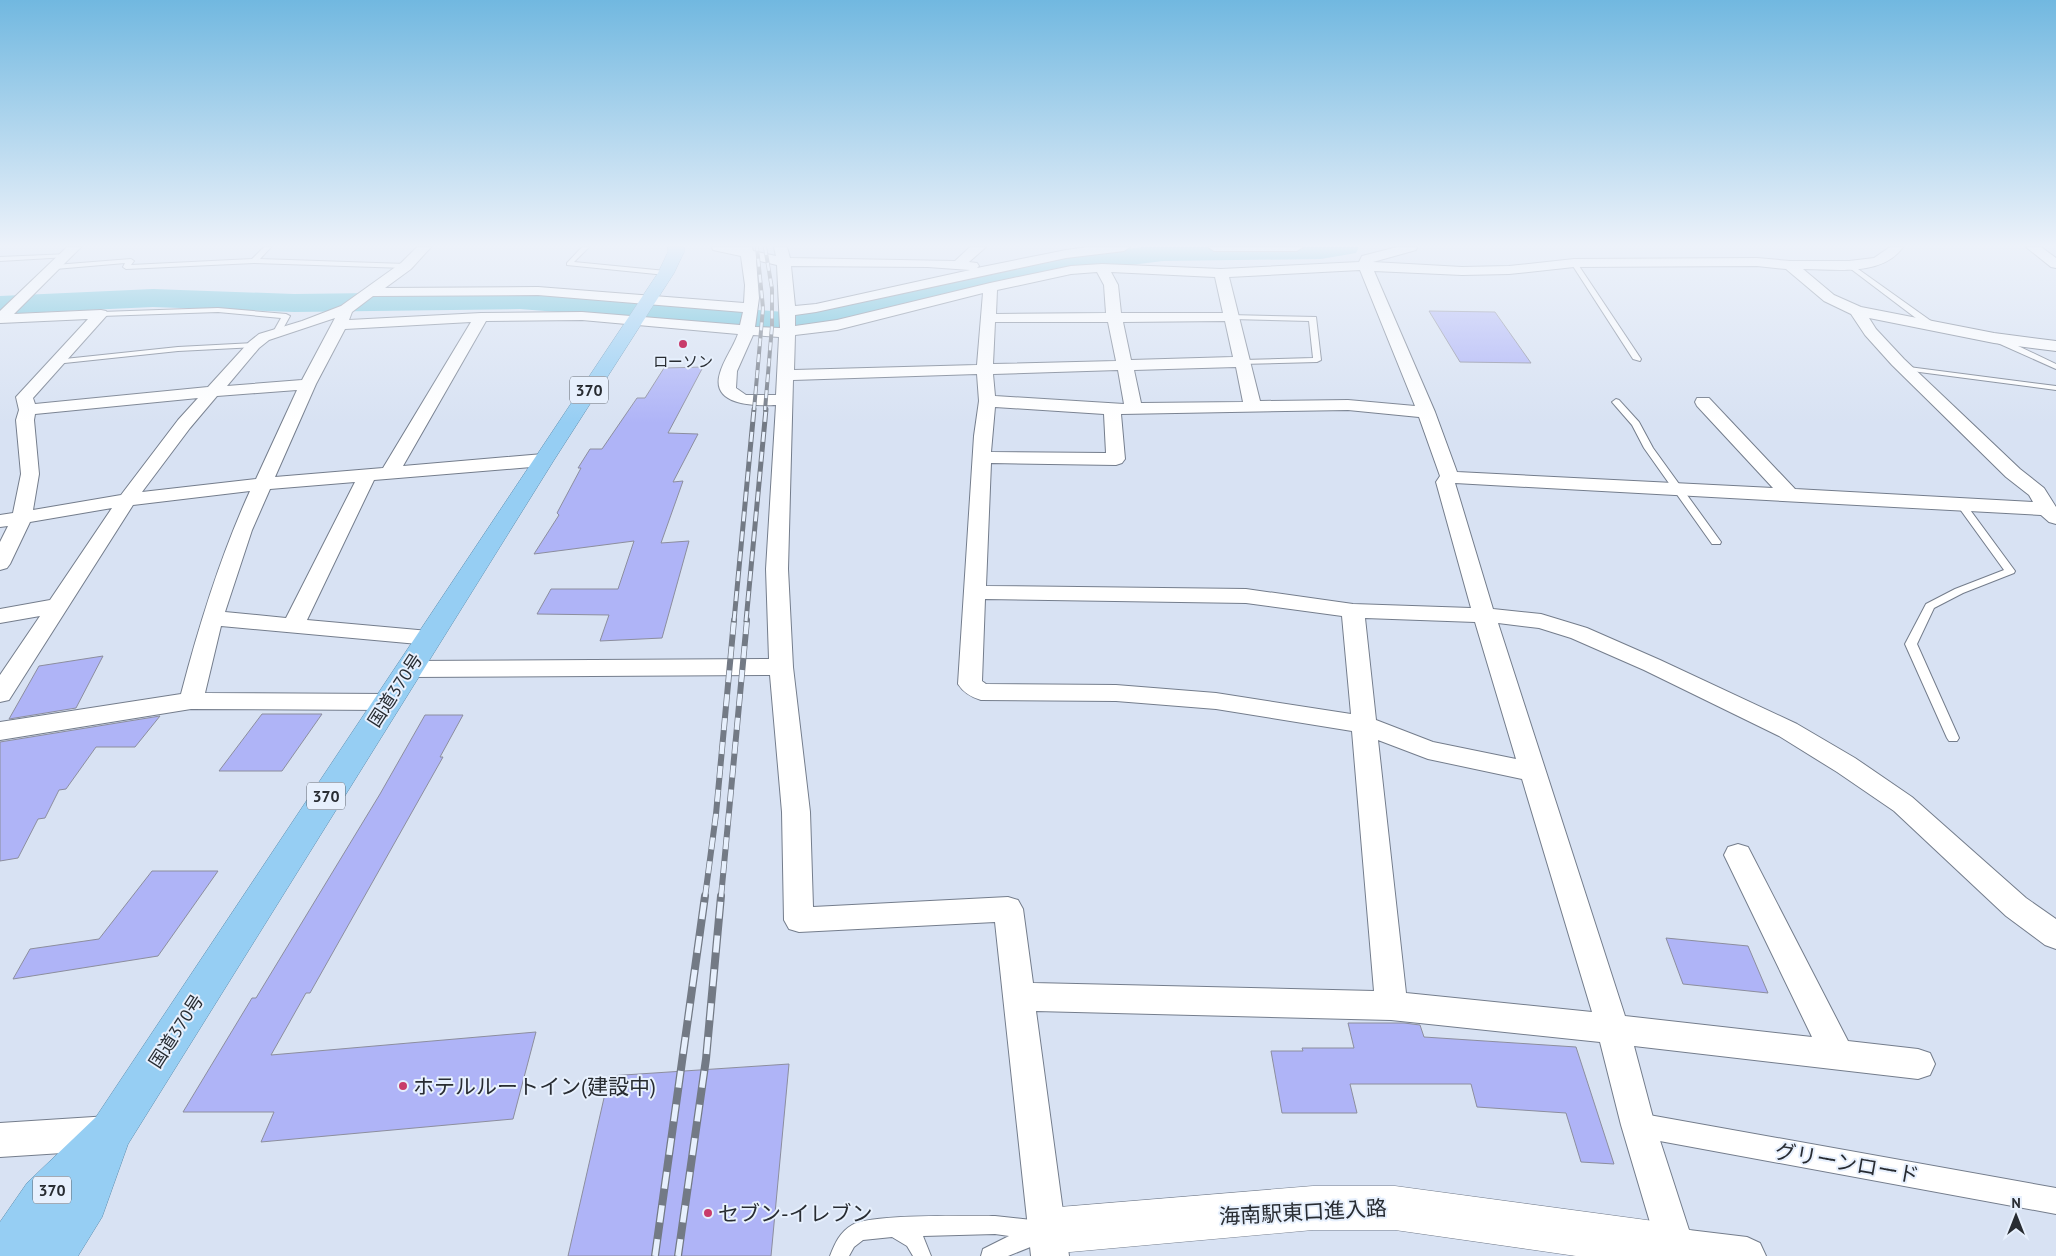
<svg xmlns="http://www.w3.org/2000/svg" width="2056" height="1256" font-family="'PT Sans','Noto Sans JP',sans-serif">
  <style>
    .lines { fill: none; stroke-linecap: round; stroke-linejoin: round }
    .river { fill: #5fbdd5; fill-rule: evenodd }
    .building { fill: #afb4f7; stroke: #8c8e9e }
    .service-casing { stroke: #747d8c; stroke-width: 2 }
    .pedestrian-casing { stroke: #747d8c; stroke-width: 2 }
    .minor-casing { stroke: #747d8c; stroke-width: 2 }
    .tertiary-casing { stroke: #747d8c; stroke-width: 1 }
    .trunk-casing { stroke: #5f8eae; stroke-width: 1 }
    .service { fill: #fff; fill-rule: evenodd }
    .pedestrian { fill: #fff; fill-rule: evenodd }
    .minor { fill: #fff; fill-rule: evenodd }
    .tertiary { fill: #fff; fill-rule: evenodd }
    .trunk { fill: #96cef3; fill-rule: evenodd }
    .rail-far3-casing { stroke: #737a85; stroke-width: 4 }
    .rail-far2-casing { stroke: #737a85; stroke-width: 5 }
    .rail-far1-casing { stroke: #737a85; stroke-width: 6 }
    .rail-casing { stroke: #737a85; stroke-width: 8 }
    .rail-far3 { stroke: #e7f0fd; stroke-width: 2.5; stroke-dasharray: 8; stroke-linecap: butt }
    .rail-far2 { stroke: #e7f0fd; stroke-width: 3; stroke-dasharray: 10; stroke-linecap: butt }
    .rail-far1 { stroke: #e7f0fd; stroke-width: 4.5; stroke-dasharray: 12; stroke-linecap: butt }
    .rail { stroke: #e7f0fd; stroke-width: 5.5; stroke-dasharray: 17; stroke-linecap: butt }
    .poi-dot { fill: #c83b6a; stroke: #e7f0fd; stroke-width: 2 }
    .labels { text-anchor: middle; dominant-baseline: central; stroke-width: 4; stroke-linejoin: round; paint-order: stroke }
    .far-poi-label { font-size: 15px; fill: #282c32; stroke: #e7f0fd }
    .shield { fill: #e7f0fd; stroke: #61676f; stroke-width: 1 }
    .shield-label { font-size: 16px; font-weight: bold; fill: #282c32 }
    .street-label { font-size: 18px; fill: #282c32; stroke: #e7f0fd }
    .near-poi-label { font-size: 21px; fill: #282c32; stroke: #e7f0fd; text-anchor: start }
    .near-street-label { font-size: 21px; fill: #282c32; stroke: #e7f0fd }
  </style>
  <rect width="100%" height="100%" fill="#d8e2f3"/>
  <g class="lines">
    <path class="river" d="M1142,247H1359L1356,253L1321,259L1163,261L1075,272L912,305L830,327L797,331L520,309L294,312L153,307L0,314V296L153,289L294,294L520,291L797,313C835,308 871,297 909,288C986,271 1064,257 1142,247Z"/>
  </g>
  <g class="building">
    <polygon points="1429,311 1495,312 1531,363 1460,362"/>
    <polygon points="703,367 668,433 698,434 673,482 683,481 661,543 689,541 662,638 600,641 609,615 537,614 551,589 618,589 634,541 534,554 559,515 557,513 581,468 578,468 590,449 602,449 637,398 645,398 664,368"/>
    <polygon points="103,656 76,708 9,719 39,666"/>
    <polygon points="262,714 322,714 282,771 219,771"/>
    <polygon points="425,715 463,715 440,757 443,757 310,993 306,993 271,1055 536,1032 513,1119 261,1142 274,1112 183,1112 252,998 256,998 380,794"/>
    <polygon points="160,716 135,747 96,747 66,789 59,790 45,818 38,819 18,858 0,861 0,742"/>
    <polygon points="152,871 218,871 158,956 13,979 30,949 99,939"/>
    <polygon points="1666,938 1748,946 1768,993 1683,984"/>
    <polygon points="1348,1023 1404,1023 1420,1025 1424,1037 1576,1047 1614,1164 1581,1162 1566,1113 1477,1107 1471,1084 1350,1084 1357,1113 1282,1113 1271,1051 1303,1051 1302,1048 1354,1048"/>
    <polygon points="789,1064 771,1256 568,1256 609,1076"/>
  </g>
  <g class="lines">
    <defs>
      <g id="service">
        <polygon points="264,247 271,247 260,259 406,264 409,266 406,268 254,263 126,269 123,267 125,263 55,269 52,267 55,265 131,259 134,261 131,265 252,259"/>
        <polygon points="582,247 589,247 574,262 666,271 669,273 666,275 567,265 567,263"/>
        <polygon points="69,254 70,255 67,257 0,261 0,257"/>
        <polygon points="1572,262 1577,263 1641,359 1640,361 1633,359 1571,263"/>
        <polygon points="1847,264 1851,264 1931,321 1931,325 1925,325 1847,266"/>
        <polygon points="218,308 286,314 290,316 280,334 276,336 272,334 281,318 218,312 101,316 97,314 101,312"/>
        <polygon points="1229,315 1316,317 1321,360 1317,362 1240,364 1239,362 1243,360 1313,358 1309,321 1232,319 1228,317"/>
        <polygon points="1991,336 1997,336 2056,364 2056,369 1991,340"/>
        <polygon points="254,343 257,343 257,347 178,351 55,364 51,362 55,360 178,347"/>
        <polygon points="1901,366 2056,386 2056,390 1904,370 1901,370"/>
        <polygon points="1616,399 1619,400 1639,422 1653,448 1721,542 1720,544 1712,544 1644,448 1632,425 1612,402"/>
        <polygon points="1962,502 1965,503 2015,571 2014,573 1963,593 1934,608 1917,644 1959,738 1957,741 1949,741 1947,738 1905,644 1926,604 1955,589 2004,570 1957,505"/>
        <path d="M995,1216L1041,1221L1048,1223L1050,1233L1048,1240L1008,1256H981L983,1249L1009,1236L995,1234L923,1236L931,1256H913L907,1246L892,1237L863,1240L854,1247L849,1256H830C835,1243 840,1232 852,1225C870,1214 968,1216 995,1216Z"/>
      </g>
      <polygon id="pedestrian" points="1638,1113 2056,1188 2056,1214 1638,1137 1629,1134 1625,1125 1629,1116"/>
      <g id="minor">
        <path d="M67,247H81L14,314L101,310L106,311L108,314L33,398L35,404L208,387L249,342L259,334L302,321L341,306L401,263L417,247H431L411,269L385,288L538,287L744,303L745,285L741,256L713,250L712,247H752L753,251L776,256L774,247H787L790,258L955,261L970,247H986L969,262L977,263L979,266L977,268L1066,250L1088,247H1130L1124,251L1066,258L816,312L795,315V326L837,320L990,283L1071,266L1102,264L1221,269L1359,262L1362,256L1397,247H1417L1416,250L1373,262L1462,267L1509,266L1574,259L1757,258L1790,261H1849L1874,258L1890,247H1903C1882,277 1835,269 1803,269L1834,295L1861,307L1994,333L2056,341V351L1994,343L1869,318L1876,329L1904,359L2020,469L2044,488L2056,507V524L2049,522L2041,515L1455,483L1493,609L1541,614L1587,628L1660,660L1797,724L1855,758L1912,797L2026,898L2056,919V949L2045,945L2006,916L1894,811L1837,772L1779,736L1644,670L1571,638L1539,628L1498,623L1625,1016L1812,1037L1724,855L1728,847L1738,844L1748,847L1848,1041L1918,1049L1930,1053L1935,1064L1930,1075L1918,1079L1634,1046L1655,1125L1689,1230L1747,1237L1760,1243L1766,1256H1660L1621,1125L1600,1042L1391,1020L1036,1011L1069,1256H1031L995,922L799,932L789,929L784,920L782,812L770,675L410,677L402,674L398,669L402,664L410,661L769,659L766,569L776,405C755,406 710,406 720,373C724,359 733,348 738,334L582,320L486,321L403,466L543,454L549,456L552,460L549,464L543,466L374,480L307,620L429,631L437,633L440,638L437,643L429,645L221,626L205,693L387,694L396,696L399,702L396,708L387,710L191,709L0,740V722L181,694C199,625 220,557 250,491L133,505L9,700L0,702V675L40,616L0,623V609L50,600L112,508L30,522L10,564L7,568L0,570V542L8,526L0,527V515L13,513L21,474L16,420L19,410L16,397L88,319L0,323V311ZM756,260L777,265L780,328L755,327L759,298ZM791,266L928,267L970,270L816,304L795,306ZM1757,266L1786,269L1824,301L1851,314L1865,335L1892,365L2006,477L2029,495L2033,502L1795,489L1709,398H1697L1695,402L1697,406L1773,488L1457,472L1435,412L1374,271L1462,275L1509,274L1574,267ZM1360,270L1415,406L1348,400L1260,401L1229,277ZM1097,272L1104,285L1106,313L996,314L997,290L1071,274ZM1111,272L1215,277L1223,313H1121L1118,285ZM983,293L977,365L794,370L795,335L837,330ZM538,295L743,312L740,325L582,312L481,313L349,320L352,312L373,296ZM335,318L302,380L227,386L259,348L269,340ZM1225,321L1233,357L1131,360L1123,322ZM471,322L383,468L275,477L316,384L345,329ZM995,322H1108L1116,361L993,364ZM753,335L779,337L776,395H746L736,388L737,371ZM1236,367L1243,402L1141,403L1134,370ZM1118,370L1124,404L995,396L993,374ZM977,374L979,401L974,436L958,684C964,693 971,697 981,700L1116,701L1216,709L1352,731L1374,991L1033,983L1023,909L1018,900L1008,897L813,907L810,812L793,667L788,569L793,380ZM297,390L256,479L142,492L190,428L217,396ZM198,398L178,420L121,495L33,510L39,474L34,420L35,414ZM995,407L1104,414L1106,453L991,452ZM1348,410L1419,417L1440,476L1436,482L1471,608L1353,604L1246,589L986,586L991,463L1116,465L1122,463L1125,459L1121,414ZM355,482L286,618L225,612L252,530L270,489ZM985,599L1246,603L1342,616L1351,714L1216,693L1116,685L986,684L982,681ZM1365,618L1475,622L1516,759L1433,742L1376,720ZM1378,740L1428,759L1522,779L1592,1012L1406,993Z"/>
        <polygon points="1208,247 1303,247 1297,251 1214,251"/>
        <polygon points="2026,247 2041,247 2056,258 2056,268 2051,267"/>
        <polygon points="109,1116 121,1121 126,1133 121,1145 109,1150 0,1157 0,1123"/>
      </g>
      <polygon id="tertiary" points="1313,1186 1395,1186 1676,1224 1692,1231 1699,1247 1695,1256 1576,1256 1395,1230 1313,1230 1048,1254 1032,1247 1025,1231 1032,1215 1048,1208"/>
      <polygon id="trunk" points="668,247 684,247 684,252 674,273 554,460 128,1144 102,1217 78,1256 0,1256 0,1222 27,1183 96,1117 658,273 668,252"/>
    </defs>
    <use href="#service" class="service-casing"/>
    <use href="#pedestrian" class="pedestrian-casing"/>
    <use href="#minor" class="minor-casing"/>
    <use href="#tertiary" class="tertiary-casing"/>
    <use href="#trunk" class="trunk-casing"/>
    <use href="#service" class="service"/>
    <use href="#pedestrian" class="pedestrian"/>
    <use href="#minor" class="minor"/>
    <use href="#tertiary" class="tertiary"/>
    <use href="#trunk" class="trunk"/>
    <defs>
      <g id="rail-far3">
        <polyline points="765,247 772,289 772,326 765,410"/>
        <polyline points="754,410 763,308 757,247"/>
      </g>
      <g id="rail-far2">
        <polyline points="734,621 754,409"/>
        <polyline points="746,621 766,409"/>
      </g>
      <g id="rail-far1">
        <polyline points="705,897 716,814 734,620"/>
        <polyline points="721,897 747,620"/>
      </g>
      <g id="rail">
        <polyline points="655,1256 705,896"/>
        <polyline points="678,1256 706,1059 721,896"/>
      </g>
    </defs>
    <use href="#rail-far3" class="rail-far3-casing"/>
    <use href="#rail-far2" class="rail-far2-casing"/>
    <use href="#rail-far1" class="rail-far1-casing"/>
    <use href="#rail" class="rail-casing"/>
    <use href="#rail-far3" class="rail-far3"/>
    <use href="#rail-far2" class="rail-far2"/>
    <use href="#rail-far1" class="rail-far1"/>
    <use href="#rail" class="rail"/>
  </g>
  <linearGradient id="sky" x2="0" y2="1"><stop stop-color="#71b8e0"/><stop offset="0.58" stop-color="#edf2fa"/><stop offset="1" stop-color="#edf2fa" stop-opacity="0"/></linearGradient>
  <rect width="2056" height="423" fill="url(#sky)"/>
  <g class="poi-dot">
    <circle cx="683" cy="344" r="5"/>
    <circle cx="403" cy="1086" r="5"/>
    <circle cx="708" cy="1213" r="5"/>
  </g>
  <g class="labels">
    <g class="far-poi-label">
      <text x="683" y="361">ローソン</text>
    </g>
    <g class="shield">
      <rect x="570" y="376.5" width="38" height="27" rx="4"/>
      <rect x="307" y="782.5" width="38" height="27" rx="4"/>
      <rect x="33" y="1176.5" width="38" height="27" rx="4"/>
    </g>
    <g class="shield-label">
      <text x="589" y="390">370</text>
      <text x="326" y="796">370</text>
      <text x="52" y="1190">370</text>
    </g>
    <g class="street-label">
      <text transform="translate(395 690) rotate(-57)">国道370号</text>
      <text transform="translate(176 1031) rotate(-57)">国道370号</text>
    </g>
    <g class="near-poi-label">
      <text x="413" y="1086">ホテルルートイン(建設中)</text>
      <text x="718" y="1213">セブン-イレブン</text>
    </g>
    <g class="near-street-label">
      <text transform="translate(1847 1163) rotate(10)">グリーンロード</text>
      <text transform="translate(1303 1212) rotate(-3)">海南駅東口進入路</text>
    </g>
  </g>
  <g transform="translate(2016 1216)" stroke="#e7f0fd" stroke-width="4" paint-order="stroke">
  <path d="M0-4L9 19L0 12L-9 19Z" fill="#282c32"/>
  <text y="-8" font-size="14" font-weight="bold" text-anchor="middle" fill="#282c32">N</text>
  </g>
</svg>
